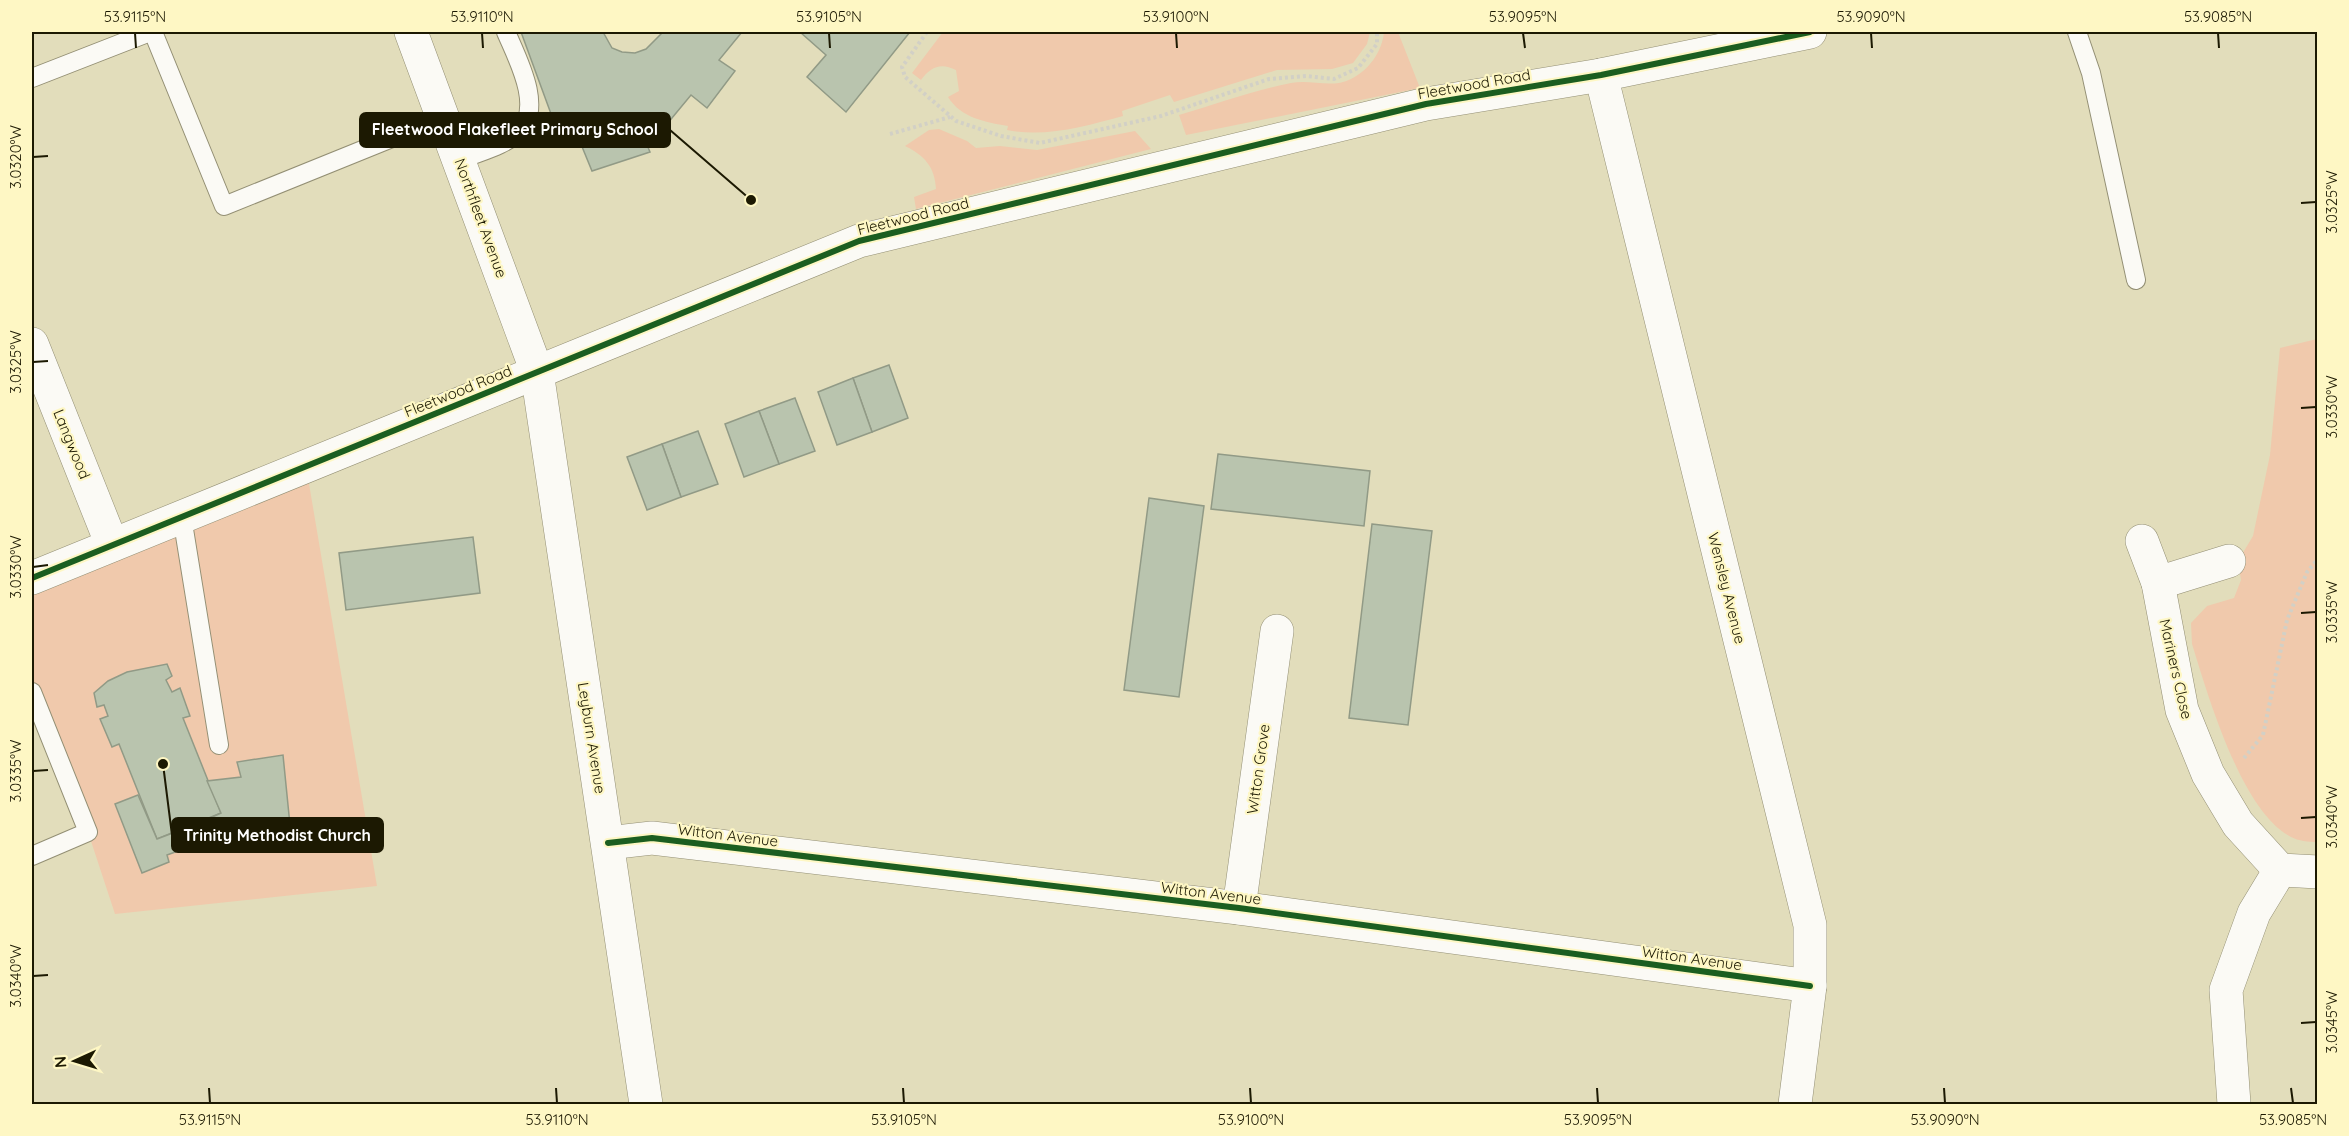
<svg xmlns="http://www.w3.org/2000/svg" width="2349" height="1136" font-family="Quicksand,sans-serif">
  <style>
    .green { fill: #f0c9ac }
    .building { fill: #b9c4ae; stroke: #919a86; stroke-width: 1.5 }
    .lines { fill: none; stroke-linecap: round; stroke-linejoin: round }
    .lane-casing { stroke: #938f74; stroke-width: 20 }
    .street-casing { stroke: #938f74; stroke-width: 34 }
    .secondary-casing { stroke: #938f74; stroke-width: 34 }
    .path { stroke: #d2d0c6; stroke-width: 4; stroke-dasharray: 3 3; stroke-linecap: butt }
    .lane { stroke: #fbfaf5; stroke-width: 18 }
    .street { stroke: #fbfaf5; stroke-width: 33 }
    .secondary { stroke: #fbfaf5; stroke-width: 33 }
    .cycleway-casing { stroke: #fef7c4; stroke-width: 10 }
    .cycleway { stroke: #1b5e20; stroke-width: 6 }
    .ticks { fill: none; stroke: #1c1902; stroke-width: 2 }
    .labels { text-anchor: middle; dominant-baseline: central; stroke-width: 4.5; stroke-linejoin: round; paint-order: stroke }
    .street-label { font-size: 15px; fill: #1c1902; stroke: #fef7c4 }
    .leader { fill: none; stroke: #1c1902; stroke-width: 2 }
    .callout-dot { fill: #1c1902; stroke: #fef7c4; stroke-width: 2 }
    .callout { fill: #1c1902; stroke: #1c1902; stroke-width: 2 }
    .callout-label { font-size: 16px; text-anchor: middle; font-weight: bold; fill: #fff }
    .neatline { fill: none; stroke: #1c1902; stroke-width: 2 }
    .ticks-label { font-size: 15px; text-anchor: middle; fill: #1c1902 }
  </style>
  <rect width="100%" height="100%" fill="#e2ddbb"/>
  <g class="green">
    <path d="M943,32H1370L1367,44L1353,63L1332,69L1277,70L1174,102L1170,95L1122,111L1123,116C1086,126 1045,138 1007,130L1008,126C985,122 961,118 948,97L959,91L956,70C941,62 930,67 921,80L912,73Z"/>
    <path d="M1384,32H1398L1420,88L1186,135L1179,115C1216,104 1254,90 1291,83C1312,79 1331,89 1351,79C1369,70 1382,52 1384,32Z"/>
    <path d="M939,129L967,141L976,148L1000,146L1037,150L1135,131L1151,149L916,209L914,197L936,189C935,167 924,155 905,146L929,130Z"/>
    <path d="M2317,339V842C2309,842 2298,841 2291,837C2241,811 2208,695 2192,644L2191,623L2207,606L2234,598L2241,580L2238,561L2253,536L2270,455L2280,348Z"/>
    <polygon points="306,466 377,886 115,914 88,832 32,692 32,578"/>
  </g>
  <g class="building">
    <polygon points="521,32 603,32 612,48 622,52 635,53 646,49 663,32 742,32 719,60 735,71 707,108 691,95 657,136 645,140 650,152 592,171 569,115 554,122"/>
    <polygon points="800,32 910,32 846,112 807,77 826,55"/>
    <polygon points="889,365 908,418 872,432 853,378"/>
    <polygon points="853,378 872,432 837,445 818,392"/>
    <polygon points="795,398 815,451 779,464 759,411"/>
    <polygon points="759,411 779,464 744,477 725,424"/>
    <polygon points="698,431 718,484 681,497 662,444"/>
    <polygon points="662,444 681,497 647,510 627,457"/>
    <polygon points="1218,454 1370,471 1364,526 1211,509"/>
    <polygon points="1149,498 1204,506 1179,697 1124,690"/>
    <polygon points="1372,524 1432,531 1408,725 1349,718"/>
    <polygon points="473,537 480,593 346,610 339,553"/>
    <polygon points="167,664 172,676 166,680 172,692 180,688 190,716 183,718 221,813 157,839 119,744 112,747 100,719 108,716 104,705 97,707 94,693 108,681 127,672"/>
    <polygon points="283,755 292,845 212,852 199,823 221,813 207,781 241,777 237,762"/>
    <polygon points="138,795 157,839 199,823 208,840 167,855 169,862 142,873 115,804"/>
  </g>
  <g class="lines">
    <defs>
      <g id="lane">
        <polyline points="153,32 224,206 444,117"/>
        <polyline points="2077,32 2091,73 2136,280"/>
        <polyline points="32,78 150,32"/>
        <path d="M460,160C478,152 504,146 519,132C544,107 517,58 506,32"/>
        <polyline points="182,517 219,745"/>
        <polyline points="32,692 88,832 32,856"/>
      </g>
      <g id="street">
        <polyline points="411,32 537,372 646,1104"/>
        <polyline points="1601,75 1810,925 1810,986 1795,1104"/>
        <polyline points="32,344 112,545"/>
        <polyline points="2142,541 2158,583 2182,710 2208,774 2238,824 2280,870 2318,872"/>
        <polyline points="2158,583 2229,561"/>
        <polyline points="608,843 652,838 1239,908 1810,986"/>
        <polyline points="1239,908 1277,631"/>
        <polyline points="2234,1104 2226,990 2254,913 2280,870"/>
      </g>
      <polyline id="secondary" points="32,578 859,241 1426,104 1601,75 1810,32"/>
    </defs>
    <use href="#lane" class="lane-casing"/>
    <use href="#street" class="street-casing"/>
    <use href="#secondary" class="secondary-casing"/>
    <g class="path">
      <polyline points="927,32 902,67 905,77 956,121 1001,136 1040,143 1161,116 1269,79 1306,76 1334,79 1358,68 1377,44 1377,32"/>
      <polyline points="890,134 950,117"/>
      <polyline points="2244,758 2263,735 2287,620 2307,572 2318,559"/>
    </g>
    <use href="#lane" class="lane"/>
    <use href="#street" class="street"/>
    <use href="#secondary" class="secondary"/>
    <defs>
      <g id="cycleway">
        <polyline points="32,578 859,241 1426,104 1601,75 1810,32"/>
        <polyline points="608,843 652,838 1239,908 1810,986"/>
      </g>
    </defs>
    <use href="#cycleway" class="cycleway-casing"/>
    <use href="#cycleway" class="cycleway"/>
  </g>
  <path class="ticks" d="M135,33L136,48M482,33L483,48M829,33L830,48M1176,33L1177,48M1523,33L1525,48M1871,33L1872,48M2218,33L2219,48M33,157L48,156M2301,203L2316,202M33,362L48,361M2301,408L2316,407M33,567L48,565M2301,613L2316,612M33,771L48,770M2301,818L2316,817M33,976L48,975M2301,1023L2316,1022M209,1088L210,1103M556,1088L557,1103M903,1088L904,1103M1250,1088L1251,1103M1597,1088L1598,1103M1944,1088L1945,1103M2291,1088L2293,1103"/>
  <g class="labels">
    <g class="street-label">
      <text transform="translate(1474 84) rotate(-10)">Fleetwood Road</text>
      <text transform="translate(913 216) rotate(-14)">Fleetwood Road</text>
      <text transform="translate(481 218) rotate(70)">Northfleet Avenue</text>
      <text transform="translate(458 391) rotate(-22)">Fleetwood Road</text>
      <text transform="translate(72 444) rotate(68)">Langwood</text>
      <text transform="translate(1727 588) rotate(76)">Wensley Avenue</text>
      <text transform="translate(2176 669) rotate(77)">Mariners Close</text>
      <text transform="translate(592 738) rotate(81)">Leyburn Avenue</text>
      <text transform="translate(1258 769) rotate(-82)">Witton Grove</text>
      <text transform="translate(728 835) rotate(7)">Witton Avenue</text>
      <text transform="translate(1211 893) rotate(7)">Witton Avenue</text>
      <text transform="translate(1692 958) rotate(8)">Witton Avenue</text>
    </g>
  </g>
  <path class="leader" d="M751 200L670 130M163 764L172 835"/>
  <g class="callout-dot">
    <circle cx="751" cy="200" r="6"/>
    <circle cx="163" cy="764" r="6"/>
  </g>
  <g class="callout">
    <rect x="360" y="113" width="310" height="34" rx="6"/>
    <rect x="172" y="818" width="211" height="34" rx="6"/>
  </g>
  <g class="callout-label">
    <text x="515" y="135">Fleetwood Flakefleet Primary School</text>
    <text x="277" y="841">Trinity Methodist Church</text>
  </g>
  <rect width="2349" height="1136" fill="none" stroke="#fef7c4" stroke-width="66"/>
  <g transform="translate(75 1061) rotate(266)" stroke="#fef7c4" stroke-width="4.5" paint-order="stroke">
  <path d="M0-4.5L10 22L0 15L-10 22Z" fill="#1c1902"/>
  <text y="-9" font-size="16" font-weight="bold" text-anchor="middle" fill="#1c1902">N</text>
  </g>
  <rect x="33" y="33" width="2283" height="1070" class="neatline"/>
  <g class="ticks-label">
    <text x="135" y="22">53.9115°N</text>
    <text x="482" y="22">53.9110°N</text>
    <text x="829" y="22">53.9105°N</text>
    <text x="1176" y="22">53.9100°N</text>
    <text x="1523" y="22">53.9095°N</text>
    <text x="1871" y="22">53.9090°N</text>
    <text x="2218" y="22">53.9085°N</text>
    <text transform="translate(16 157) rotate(-90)" y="5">3.0320°W</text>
    <text transform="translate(2332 202) rotate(-90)" y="5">3.0325°W</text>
    <text transform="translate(16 362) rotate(-90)" y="5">3.0325°W</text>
    <text transform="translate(2332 407) rotate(-90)" y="5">3.0330°W</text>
    <text transform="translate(16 567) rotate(-90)" y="5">3.0330°W</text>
    <text transform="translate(2332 612) rotate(-90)" y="5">3.0335°W</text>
    <text transform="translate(16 771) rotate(-90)" y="5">3.0335°W</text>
    <text transform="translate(2332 817) rotate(-90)" y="5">3.0340°W</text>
    <text transform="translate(16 976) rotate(-90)" y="5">3.0340°W</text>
    <text transform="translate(2332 1022) rotate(-90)" y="5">3.0345°W</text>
    <text x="210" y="1125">53.9115°N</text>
    <text x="557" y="1125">53.9110°N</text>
    <text x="904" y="1125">53.9105°N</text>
    <text x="1251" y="1125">53.9100°N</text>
    <text x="1598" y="1125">53.9095°N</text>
    <text x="1945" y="1125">53.9090°N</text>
    <text x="2293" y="1125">53.9085°N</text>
  </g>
</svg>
